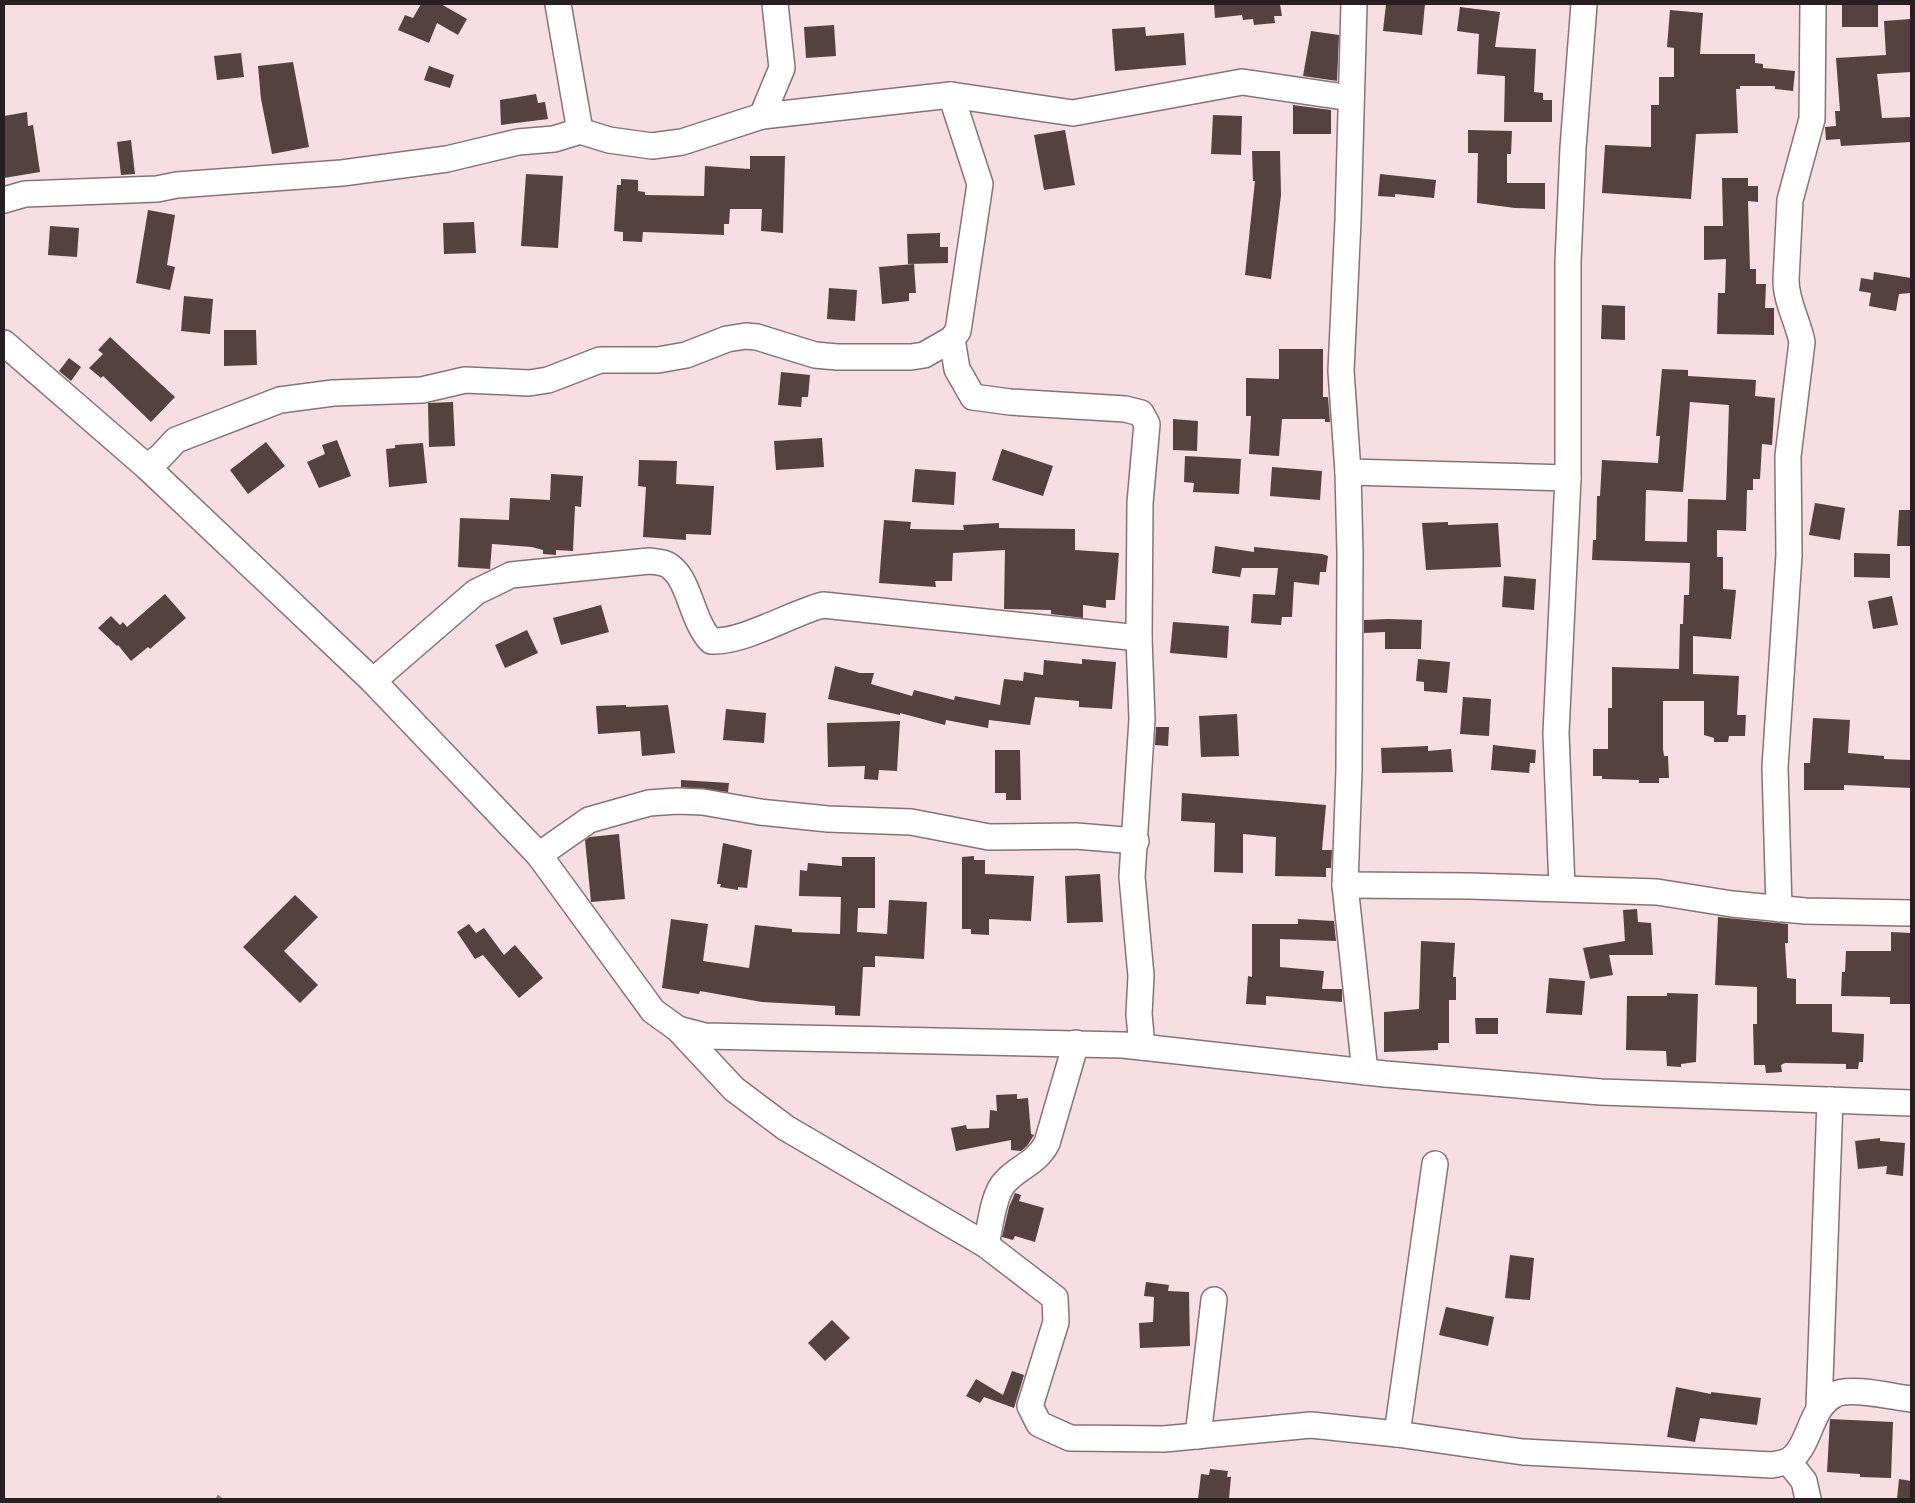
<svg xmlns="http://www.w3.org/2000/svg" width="1915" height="1503" font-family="Helvetica,sans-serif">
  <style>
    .building { fill: #544140; fill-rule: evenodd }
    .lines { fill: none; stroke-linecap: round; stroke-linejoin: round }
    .minor-casing { stroke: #877377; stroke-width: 28 }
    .path { stroke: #928285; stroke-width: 3; stroke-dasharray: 5 2.5; stroke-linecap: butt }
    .minor { stroke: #fff; stroke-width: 25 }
  </style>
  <rect width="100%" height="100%" fill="#f6dee3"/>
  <g class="building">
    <polygon points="421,4 441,4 467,19 458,35 437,23 429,43 398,30 405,15 413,18"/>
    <polygon points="1214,4 1280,4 1282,16 1274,16 1275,23 1254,25 1253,19 1243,20 1242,15 1215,18"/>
    <polygon points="1386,4 1425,4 1422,35 1383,31"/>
    <rect x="1842" y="4" width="36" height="23"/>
    <polygon points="1460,7 1500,12 1495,47 1536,49 1534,92 1543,93 1543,100 1552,100 1552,122 1504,122 1505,76 1477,74 1479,34 1457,31"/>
    <polygon points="1670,10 1703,13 1700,54 1755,54 1755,63 1763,64 1763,68 1795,71 1793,91 1775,89 1775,86 1740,86 1740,89 1736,89 1738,133 1696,134 1691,199 1602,193 1605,145 1651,147 1651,105 1659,105 1659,77 1674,77 1674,48 1667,47"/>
    <polygon points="1911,19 1911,72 1877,74 1882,118 1911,117 1911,142 1841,146 1840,139 1826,140 1825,127 1836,126 1835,111 1840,111 1836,58 1886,55 1884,21"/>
    <polygon points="834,25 836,56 806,58 804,27"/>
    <polygon points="1145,27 1146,36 1184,33 1186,65 1115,71 1112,29"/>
    <polygon points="1311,31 1339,35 1337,81 1303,76"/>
    <polygon points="241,53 244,77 217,80 214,56"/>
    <polygon points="293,62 309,147 272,154 261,99 258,66"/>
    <polygon points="429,66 454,75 450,88 424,80"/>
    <polygon points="536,94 538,103 545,102 548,119 501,125 500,100"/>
    <polygon points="1293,105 1331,110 1331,134 1293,134"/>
    <polygon points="27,112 28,126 33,125 40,172 4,178 4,116"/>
    <polygon points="1213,115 1242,116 1241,155 1211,154"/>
    <polygon points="1065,130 1075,185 1044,190 1034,135"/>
    <polygon points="1468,130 1512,131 1511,154 1507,154 1507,183 1545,183 1545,209 1515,208 1477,203 1478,153 1468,153"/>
    <polygon points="131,140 135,174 121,175 117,142"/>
    <polygon points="1252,151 1280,151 1281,195 1271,279 1245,275 1255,181 1253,181"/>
    <polygon points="750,156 785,156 783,233 761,231 762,209 730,209 729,224 724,224 724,235 643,232 642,242 623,241 623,232 614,231 617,185 621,185 621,179 638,180 638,191 645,192 645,195 704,196 705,166 750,169"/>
    <polygon points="526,174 563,176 558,248 521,246"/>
    <polygon points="1380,174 1436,180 1434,198 1395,194 1395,197 1378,196"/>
    <polygon points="1722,178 1748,178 1748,186 1758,186 1758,202 1748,201 1750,269 1756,269 1756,284 1766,284 1765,308 1774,308 1774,335 1717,334 1718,293 1725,293 1726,259 1704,260 1704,226 1723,226"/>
    <polygon points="148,210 175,215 167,265 175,267 170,290 136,283"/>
    <polygon points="474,222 476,253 444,254 443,223"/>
    <polygon points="50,226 79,228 77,257 48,255"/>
    <polygon points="940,233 940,247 948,247 948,263 908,264 907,234"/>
    <polygon points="914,264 916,293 909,293 909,301 882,304 879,267"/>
    <polygon points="1874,272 1911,278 1911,293 1899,294 1896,311 1869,306 1871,293 1859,291 1861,278 1873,280"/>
    <polygon points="829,288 857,290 855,321 827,319"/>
    <polygon points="184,296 213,299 210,334 181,331"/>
    <polygon points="1602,305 1625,306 1625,340 1601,339"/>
    <polygon points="224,330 256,330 257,365 224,366"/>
    <polygon points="110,337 175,397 151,422 103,376 101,378 89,368 103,354 98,350"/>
    <polygon points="1279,349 1323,349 1323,397 1328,397 1330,422 1325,422 1325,419 1282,419 1279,456 1249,454 1251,416 1246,416 1246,378 1279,379"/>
    <polygon points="69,358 81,367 71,381 59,371"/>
    <path d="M1662,369L1688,370V376L1756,380L1755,396L1775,398L1772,445L1762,444L1760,479H1753V490H1747L1746,531L1717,530V557H1723V589L1736,590L1731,639L1693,636V674L1739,676L1737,715H1746L1745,736H1729L1728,742H1714V738L1704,735V701H1663V749L1664,756H1668L1669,778H1659V783H1639V780L1602,779V776H1593V749H1608V708H1612V667L1679,669L1680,624H1683L1684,595H1689L1690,563L1592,560L1593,540H1596L1597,496H1600L1602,460L1658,463L1660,436H1656ZM1690,402L1729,405L1726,500L1688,499L1687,542L1645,541L1646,490L1683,492Z"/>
    <polygon points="781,372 810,375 808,397 802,397 801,407 778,405"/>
    <polygon points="453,402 455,446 429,447 428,403"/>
    <polygon points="1173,419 1198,421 1197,451 1173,450"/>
    <polygon points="822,438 824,467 776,470 774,441"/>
    <polygon points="337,440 351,476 319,488 307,462 325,454 322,445"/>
    <polygon points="266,442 285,466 248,494 230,470"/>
    <polygon points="423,443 427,483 389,487 386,449 395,448 395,445"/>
    <polygon points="1002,449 1053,466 1043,496 992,480"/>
    <polygon points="1185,456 1241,459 1239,494 1193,492 1194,483 1184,482"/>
    <polygon points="639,460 677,461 676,484 714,486 711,535 686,534 686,540 643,537 646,487 638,486"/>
    <polygon points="1272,467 1322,471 1320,500 1270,496"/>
    <polygon points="915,469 956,472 954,505 912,502"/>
    <polygon points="551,474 583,476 581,507 575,506 573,551 556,550 556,555 543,554 543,550 532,547 492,544 490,569 458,567 460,518 509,520 510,498 550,500"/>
    <polygon points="1815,503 1845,508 1840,540 1809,535"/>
    <polygon points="1899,510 1911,510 1911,546 1897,546"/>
    <polygon points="884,520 911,522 910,529 964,530 963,525 999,523 999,528 1075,529 1075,550 1119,553 1115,600 1106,600 1106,608 1083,605 1083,618 1051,614 1051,610 1004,609 1005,550 953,553 952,581 935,581 936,587 879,583"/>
    <polygon points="1448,522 1448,525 1498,523 1501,567 1426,570 1422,523"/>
    <polygon points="1215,546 1254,552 1254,547 1322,554 1328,556 1326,572 1320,572 1319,585 1294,582 1292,617 1282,617 1281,625 1251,623 1253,594 1275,595 1278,568 1242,568 1240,577 1212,573"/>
    <polygon points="1854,553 1890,554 1890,578 1854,577"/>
    <polygon points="1504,576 1536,579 1534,610 1502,607"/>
    <polygon points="165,594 186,618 150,649 148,647 131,661 118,645 117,646 98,628 111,616 120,625 123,622 127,627"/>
    <polygon points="1892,596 1898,625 1873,629 1868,601"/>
    <polygon points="601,605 609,632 561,645 553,618"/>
    <polygon points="1388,619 1422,620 1421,649 1385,649 1385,632 1364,633 1364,620"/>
    <polygon points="1173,622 1229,626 1227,658 1170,653"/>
    <polygon points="527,630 538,653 505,668 495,645"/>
    <polygon points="1082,659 1116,662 1112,709 1079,707 1079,701 1035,697 1030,725 989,720 988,728 946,720 945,725 900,713 900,715 828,699 835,666 860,673 874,673 871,684 912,696 914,690 954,700 955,696 1000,705 1004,679 1023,681 1024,672 1043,675 1044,660 1082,664"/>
    <polygon points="1418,659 1450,662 1447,693 1424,691 1424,682 1416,681"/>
    <polygon points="1463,697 1491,699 1489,736 1460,734"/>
    <polygon points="626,705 626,707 668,705 675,753 642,756 640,731 598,734 596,706"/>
    <polygon points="726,709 766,713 764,743 723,740"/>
    <polygon points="1237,714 1239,756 1201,757 1199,716"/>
    <polygon points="1813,718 1850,720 1848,753 1884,756 1884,759 1911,760 1911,788 1844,785 1844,790 1804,790 1804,763 1810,763"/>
    <polygon points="900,721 897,771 879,770 878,780 864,779 865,766 828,767 827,723"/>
    <polygon points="1156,727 1169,727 1168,746 1155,745"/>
    <polygon points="1493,745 1536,750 1535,763 1530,763 1529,773 1491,770"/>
    <polygon points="1428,746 1428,751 1451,749 1453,772 1382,773 1381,748"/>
    <polygon points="995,750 1020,750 1021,800 1006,800 1006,793 995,793"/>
    <polygon points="681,780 729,783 728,792 681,787"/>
    <polygon points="1182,793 1326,805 1322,850 1332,850 1331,868 1326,868 1326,877 1275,876 1276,837 1243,834 1243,873 1214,872 1215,823 1181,821"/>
    <polygon points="619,834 625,899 591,902 585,840 590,837"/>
    <polygon points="723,843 752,850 747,888 738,887 738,890 720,887 721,884 717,884"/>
    <polygon points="974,856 974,860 985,860 985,874 1034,876 1031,921 989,919 989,935 971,934 971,929 962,929 962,857"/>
    <polygon points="842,857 875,857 875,908 858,908 857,932 887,934 889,900 927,902 924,959 875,956 875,967 863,967 860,1016 835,1015 835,1006 762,1002 700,991 699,994 662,988 671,919 708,924 703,961 749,968 755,925 792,929 792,932 840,934 841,897 799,896 800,870 807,871 808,863 842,866"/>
    <polygon points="1100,874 1103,922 1067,923 1065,876"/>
    <polygon points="295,895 318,917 284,951 318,985 300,1003 243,947"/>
    <polygon points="1637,909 1638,922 1651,923 1653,955 1609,955 1613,975 1590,979 1583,948 1625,941 1623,910"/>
    <polygon points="1718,917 1788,924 1788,943 1785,943 1787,978 1796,979 1796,1004 1832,1004 1832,1032 1864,1034 1863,1062 1859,1062 1858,1069 1846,1069 1846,1064 1785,1063 1781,1065 1782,1072 1766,1073 1765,1065 1754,1065 1753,1024 1757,1024 1757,987 1715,985"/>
    <polygon points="1298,919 1334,921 1336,941 1280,939 1280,967 1324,971 1322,989 1342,989 1342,1002 1266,996 1266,1005 1246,1004 1248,976 1252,977 1252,924 1298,924"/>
    <polygon points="469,924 476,933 484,928 504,955 515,945 543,978 519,998 483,955 475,959 457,932"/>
    <polygon points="1891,932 1911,933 1911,1004 1890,1004 1890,997 1841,996 1842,972 1845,972 1846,951 1891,951"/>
    <polygon points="1421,941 1455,943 1453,977 1456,977 1456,1000 1449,1000 1449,1043 1438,1043 1438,1050 1384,1052 1384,1012 1419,1009"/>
    <polygon points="1549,978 1585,981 1582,1015 1546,1013"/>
    <polygon points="1667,993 1698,994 1696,1062 1681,1064 1681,1067 1667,1066 1666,1051 1626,1050 1627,996 1667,996"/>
    <polygon points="1475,1018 1498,1018 1498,1034 1476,1034"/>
    <polygon points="1017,1094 1017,1099 1028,1098 1031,1134 1034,1135 1027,1146 1021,1151 1011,1150 1011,1140 956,1151 951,1128 966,1125 967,1129 989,1128 990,1110 997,1111 996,1095"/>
    <polygon points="1880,1138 1880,1141 1905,1143 1903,1176 1886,1174 1887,1166 1858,1169 1855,1141"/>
    <polygon points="1015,1193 1021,1195 1019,1201 1044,1208 1035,1242 1015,1236 1013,1240 1002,1237 1009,1207"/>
    <polygon points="1510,1255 1534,1258 1530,1300 1505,1298"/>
    <polygon points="1146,1282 1169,1285 1168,1291 1189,1292 1190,1346 1140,1348 1139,1323 1153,1322 1154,1297 1144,1296"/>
    <polygon points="1446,1307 1494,1317 1488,1346 1439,1335"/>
    <polygon points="832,1320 850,1338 825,1361 808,1343"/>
    <polygon points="1012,1371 1024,1375 1014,1408 984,1397 980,1403 966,1396 976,1379 1003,1395"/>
    <polygon points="1676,1387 1711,1394 1711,1392 1761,1398 1757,1425 1700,1418 1695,1442 1667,1437"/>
    <polygon points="1830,1419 1893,1422 1891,1478 1860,1477 1860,1474 1827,1472"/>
    <polygon points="1210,1469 1228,1471 1227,1477 1231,1477 1229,1499 1198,1499 1201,1474 1209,1475"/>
    <polygon points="1899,1479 1911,1481 1911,1499 1897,1499"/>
  </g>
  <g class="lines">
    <defs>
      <g id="minor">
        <polyline points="558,4 580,131"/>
        <polyline points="1354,4 1348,220 1341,371 1348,472 1350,553 1349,770 1345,885 1365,1072"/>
        <polyline points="762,116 782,68 775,4"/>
        <polyline points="4,200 25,194 157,189 177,185 342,173 447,159 518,142 554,139 580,131 609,140 652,146 682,142 762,116 951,95 1073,113 1242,82 1351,98"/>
        <polyline points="952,339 957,369 973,397 1010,402 1125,409 1141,413 1147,424 1140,503 1139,638 1142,719 1132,877 1141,976 1139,1014 1142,1047"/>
        <polyline points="4,343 147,467 373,681 539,855 653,1011 678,1029 705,1036 1123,1045 1385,1074 1601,1092 1911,1103"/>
        <polyline points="147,467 160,457 176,440 280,400 333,393 422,390 465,380 529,383 548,380 600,360 658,360 686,355 727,339 746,336 757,337 815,355 837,357 911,357 924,355 952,339 958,331 980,184 951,95"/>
        <polyline points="1348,472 1568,478"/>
        <path d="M373,681L476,592L511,575L649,561C657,562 666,562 672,568C690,583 692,621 711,641C743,643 789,614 823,605L1139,638"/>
        <polyline points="539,855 589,820 649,803 677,801 703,802 760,812 828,819 911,822 989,837 1076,836 1136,841"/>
        <polyline points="1345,885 1469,886 1657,892 1732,904 1805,911 1911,913"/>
        <polyline points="1562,888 1556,733 1568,478 1568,262 1573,148 1584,4"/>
        <path d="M1779,909L1775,767L1789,555L1788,456L1802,342C1798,321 1786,302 1786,280L1790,200L1812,119L1813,4"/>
        <path d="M678,1029L734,1089L786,1128L986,1245L1055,1298L1056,1322L1030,1406L1039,1424L1070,1438L1164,1439L1311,1425L1397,1434L1523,1452L1772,1465C1777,1464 1783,1463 1788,1461C1810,1449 1809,1408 1834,1395C1849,1386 1893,1397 1911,1399"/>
        <path d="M986,1245C990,1228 993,1194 1005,1182C1019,1166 1036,1164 1047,1143L1076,1043"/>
        <polyline points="1819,1408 1830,1100"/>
        <polyline points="1397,1434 1435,1164"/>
        <polyline points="1198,1436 1214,1300"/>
        <polyline points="1788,1461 1804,1481 1808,1499"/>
      </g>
    </defs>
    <use href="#minor" class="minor-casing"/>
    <polyline class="path" points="217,1496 221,1499"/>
    <use href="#minor" class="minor"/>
  </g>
  <rect width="1915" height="1503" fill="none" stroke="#271f21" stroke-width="10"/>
</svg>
